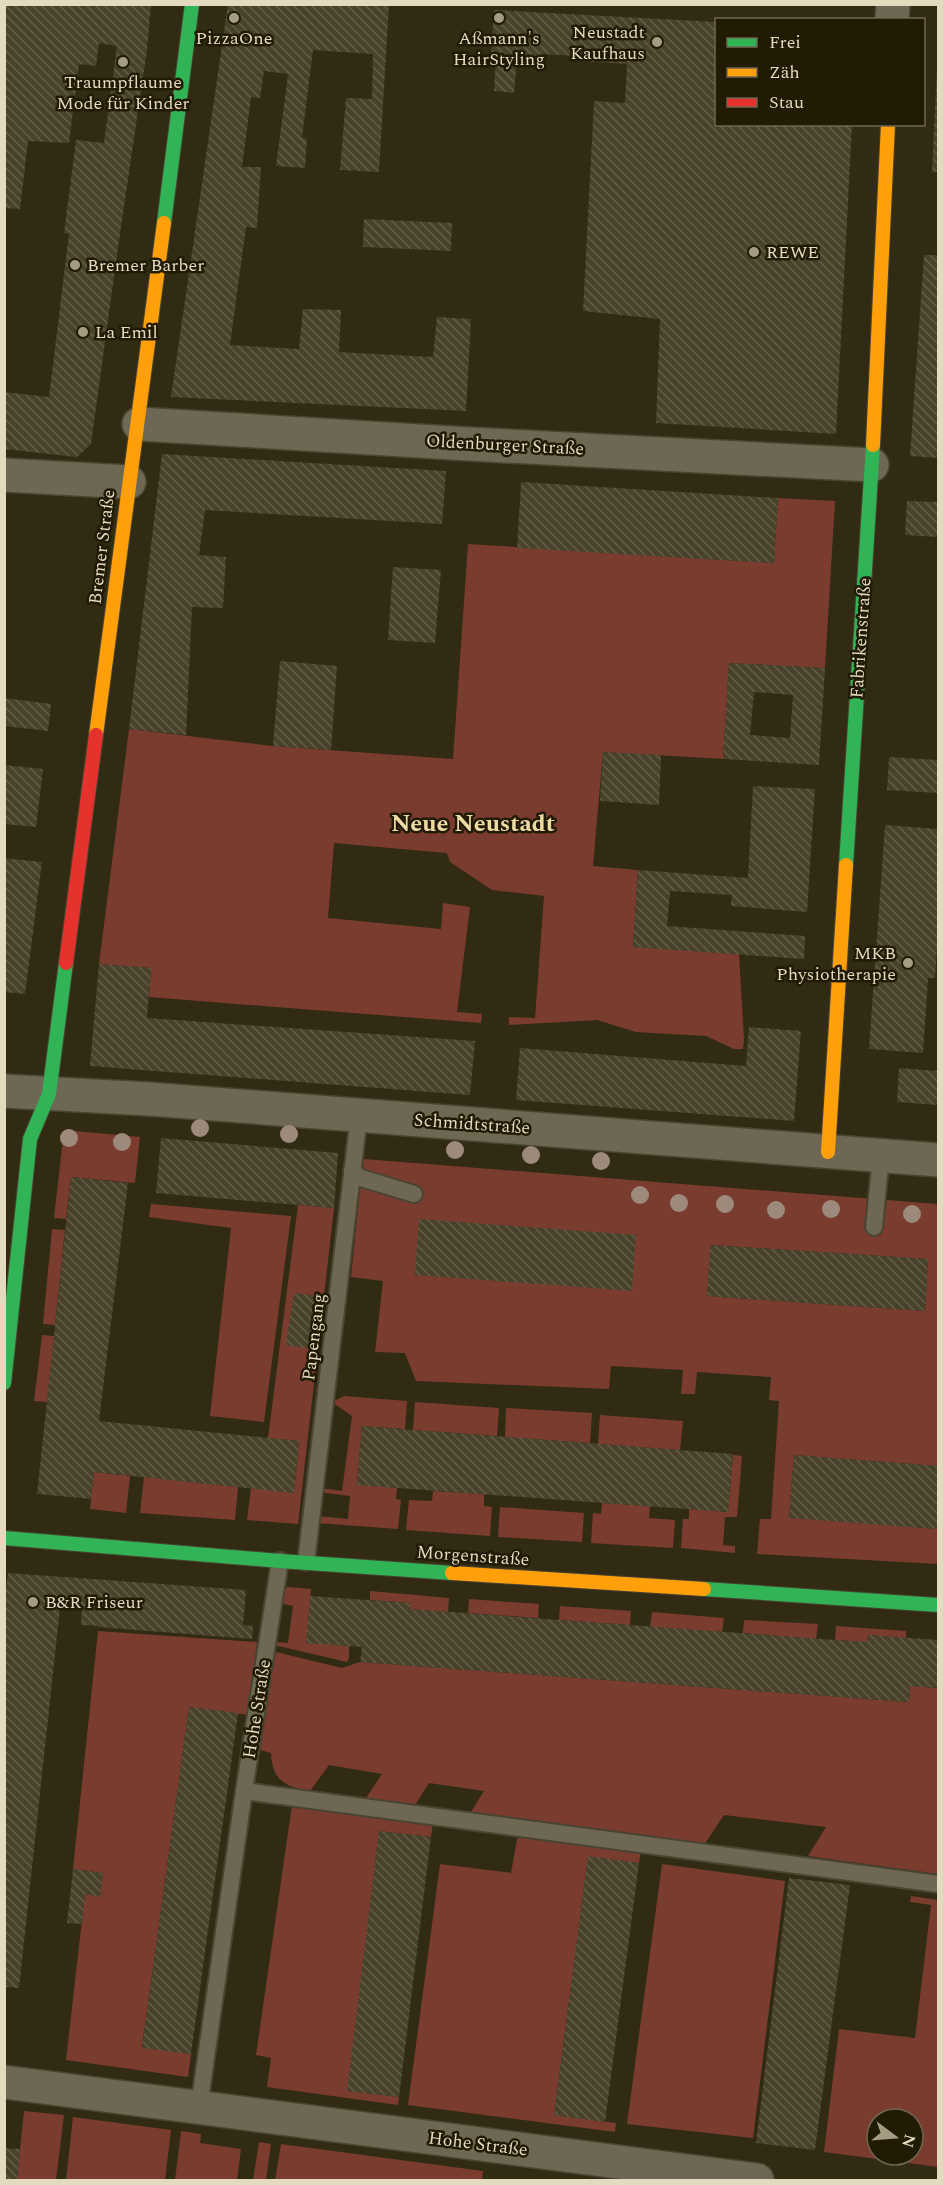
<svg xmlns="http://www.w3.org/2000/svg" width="943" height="2185" font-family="Spectral,serif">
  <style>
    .green { fill: #7a3c2f; fill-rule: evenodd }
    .building { fill: url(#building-back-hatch); fill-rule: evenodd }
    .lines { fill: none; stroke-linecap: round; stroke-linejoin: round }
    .lane-casing { stroke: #494432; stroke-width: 20 }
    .street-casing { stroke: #494432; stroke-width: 36 }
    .fast-casing { stroke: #494432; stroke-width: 16 }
    .slow-casing { stroke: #494432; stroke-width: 16 }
    .jam-casing { stroke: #494432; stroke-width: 16 }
    .lane { stroke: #6d6754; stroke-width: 16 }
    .street { stroke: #6d6754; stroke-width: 33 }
    .fast { stroke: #30b455; stroke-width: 14 }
    .slow { stroke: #ff9f0a; stroke-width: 14 }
    .jam { stroke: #e5322d; stroke-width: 14 }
    .tree { fill: #9d8a7c }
    .poi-dot { fill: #a59d83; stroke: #211a04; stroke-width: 2 }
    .labels { text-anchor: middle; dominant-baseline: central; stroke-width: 5; stroke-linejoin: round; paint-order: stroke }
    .poi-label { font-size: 18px; fill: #e3dabf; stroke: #211a04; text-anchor: start }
    .street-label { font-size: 18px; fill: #e3dabf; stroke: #211a04 }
    .district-label { font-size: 24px; font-weight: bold; fill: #eedba4; stroke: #211a04 }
  </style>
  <defs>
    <pattern id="building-back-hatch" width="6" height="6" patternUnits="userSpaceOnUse" patternTransform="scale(1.5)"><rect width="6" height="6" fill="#48422b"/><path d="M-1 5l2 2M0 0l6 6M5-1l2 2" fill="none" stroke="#625d48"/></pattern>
  </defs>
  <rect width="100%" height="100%" fill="#312b14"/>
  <g class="green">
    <polygon points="778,498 835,501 825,668 729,663 723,759 603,752 593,866 638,870 633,947 739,954 744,1039 743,1049 734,1049 706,1036 636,1032 597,1020 509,1025 509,1017 535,1018 544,896 492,890 450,862 447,853 334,843 328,918 441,929 443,903 470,907 457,1012 482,1014 481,1023 149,997 151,968 99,964 129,729 273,746 453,759 468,544 774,563"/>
    <polygon points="64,1130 140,1137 135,1183 71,1177 66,1219 54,1218"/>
    <path d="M363,1159L938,1204V1466L794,1455L789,1517L938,1529V1564L757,1554L760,1519H771L779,1401L769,1400L771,1377L697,1372L695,1394H681L683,1370L611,1366L609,1389L416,1381L405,1353L375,1352L383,1281L351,1277ZM711,1245L928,1259L925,1311L707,1296Z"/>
    <polygon points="151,1204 291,1216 264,1422 210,1416 231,1228 149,1217"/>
    <polygon points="298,1205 334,1208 298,1524 247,1520 251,1488 294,1492 299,1441 268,1438"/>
    <polygon points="52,1229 65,1230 55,1325 43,1324"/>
    <polygon points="42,1335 54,1336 47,1402 34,1401"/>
    <polygon points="344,1396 407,1401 405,1429 362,1426 357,1484 397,1488 396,1499 401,1500 398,1529 316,1523 317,1516 348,1519 350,1496 319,1492 320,1488 342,1491 352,1416 332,1402"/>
    <polygon points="415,1402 499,1408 497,1436 413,1430"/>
    <polygon points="506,1408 592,1413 590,1443 505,1437"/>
    <polygon points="600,1415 683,1421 680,1450 598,1444"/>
    <polygon points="733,1455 742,1456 737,1517 725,1517 723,1545 735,1546 735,1553 681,1548 683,1519 689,1519 689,1509 728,1512"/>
    <polygon points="94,1472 130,1476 126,1513 90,1509"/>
    <polygon points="144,1477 238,1487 235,1520 140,1513"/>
    <polygon points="433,1491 484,1494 484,1506 492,1507 490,1536 406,1530 409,1500 432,1501"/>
    <polygon points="602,1503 650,1506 649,1518 675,1520 673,1548 591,1543 593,1513 601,1514"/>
    <polygon points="500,1507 584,1513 582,1542 498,1537"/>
    <polygon points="287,1587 311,1589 307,1642 349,1646 349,1658 347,1662 274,1645 275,1642 288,1643 293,1606 279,1603 281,1596"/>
    <polygon points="370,1591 449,1598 448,1612 410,1609 410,1603 370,1600"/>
    <polygon points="469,1599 539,1604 538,1618 468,1613"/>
    <polygon points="560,1606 631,1611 630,1625 559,1620"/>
    <polygon points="652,1612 724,1618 722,1632 650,1627"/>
    <polygon points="744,1620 818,1624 816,1639 743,1633"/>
    <polygon points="836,1626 906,1631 906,1638 868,1635 867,1642 835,1640"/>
    <polygon points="98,1631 257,1642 249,1715 189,1707 142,2047 191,2054 188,2077 66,2060 85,1894 100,1896 103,1873 73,1869"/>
    <path d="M272,1651L342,1668L360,1662L909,1702L910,1686L938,1688V1874L808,1856L826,1827L724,1815L704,1845L469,1815L484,1791L429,1783L415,1805L366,1798L382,1774L329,1765L310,1791C285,1787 272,1780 271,1753L257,1749Z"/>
    <polygon points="292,1805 433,1823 431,1837 379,1831 348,2091 399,2097 398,2105 267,2087 271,2058 256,2055"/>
    <polygon points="518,1834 641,1850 639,1863 588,1857 554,2115 616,2123 615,2132 408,2105 440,1864 511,1873"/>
    <polygon points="662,1864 785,1881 753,2138 627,2124"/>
    <path d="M911,1896L938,1900V2167L824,2152L839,2029L915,2038L931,1905L910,1902ZM877,2119H913V2155H877Z"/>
    <polygon points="24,2111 64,2115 56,2180 17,2179"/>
    <polygon points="73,2117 171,2130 165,2180 66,2180"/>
    <polygon points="181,2131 201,2134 200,2143 241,2149 237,2180 175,2180"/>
    <polygon points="259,2142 271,2144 266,2180 253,2180"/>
    <polygon points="281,2144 483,2171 482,2180 275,2180"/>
  </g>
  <g class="building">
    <polygon points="4,4 151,4 147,50 119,240 91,444 77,457 4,449 4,392 49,397 69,234 64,233 76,140 104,143 117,46 99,43 96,66 79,64 69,143 28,141 20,209 4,208"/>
    <polygon points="228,4 389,4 379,172 340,170 346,98 372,99 373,54 313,50 302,137 307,139 305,168 276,166 288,74 264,71 260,98 251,97 242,167 261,167 257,228 246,227 230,345 299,349 303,309 341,310 339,352 433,357 437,317 471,319 466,411 171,397"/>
    <polygon points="494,10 716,22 716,124 852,124 836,434 656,423 660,319 583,311 594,101 625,103 627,64 579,61 579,56 543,54 543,61 517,59 514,93 494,91 496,58 491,58"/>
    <polygon points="937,68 938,68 938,172 932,172"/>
    <polygon points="364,219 452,223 451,251 363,247"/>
    <polygon points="924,255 938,255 938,458 910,456"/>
    <polygon points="162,454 446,471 442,524 205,510 199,555 226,557 223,608 192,607 186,735 129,729"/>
    <polygon points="521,482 778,498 774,563 517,548"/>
    <polygon points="907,501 938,502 938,537 905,535"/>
    <polygon points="393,567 441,570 435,643 388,640"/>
    <polygon points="280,661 337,666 331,750 273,746"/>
    <path d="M729,663L825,668L819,765L723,759ZM754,692L793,695L790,738L750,735Z"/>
    <polygon points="4,698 51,704 48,731 4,726"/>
    <polygon points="603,752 661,755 659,805 600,801"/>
    <polygon points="889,757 938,760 938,793 887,790"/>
    <polygon points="4,765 43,769 36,827 4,824"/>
    <polygon points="753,786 815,789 807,912 731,906 732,895 670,891 667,926 805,936 804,959 633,947 638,870 748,878"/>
    <polygon points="885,825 938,829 938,935 935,978 928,978 923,1053 869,1049"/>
    <polygon points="4,858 42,862 25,994 4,992"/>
    <polygon points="99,964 151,968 147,1018 475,1041 470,1095 90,1066"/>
    <polygon points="749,1027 801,1031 794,1121 516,1100 520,1048 746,1066"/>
    <polygon points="899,1068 938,1071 938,1105 897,1102"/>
    <polygon points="161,1138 338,1153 334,1208 156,1193"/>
    <polygon points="71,1177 128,1183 99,1421 299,1441 294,1493 94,1472 91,1499 37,1494"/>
    <polygon points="419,1219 636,1235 632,1291 415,1275"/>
    <polygon points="710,1245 928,1259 925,1311 707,1296"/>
    <polygon points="294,1293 319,1296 312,1349 286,1345"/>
    <polygon points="362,1426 733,1454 728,1512 357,1485"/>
    <polygon points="794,1455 938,1466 938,1529 789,1518"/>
    <polygon points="8,1573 246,1590 243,1625 253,1626 252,1639 98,1627 99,1626 81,1625 82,1610 60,1608 19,1988 4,1987 4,1605"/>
    <polygon points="310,1596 410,1603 410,1609 835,1640 867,1642 868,1635 938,1640 938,1688 910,1686 909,1702 360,1662 362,1647 306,1643"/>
    <polygon points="189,1707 238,1713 191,2054 142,2048"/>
    <polygon points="379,1831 431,1837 399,2097 347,2091"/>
    <polygon points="588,1856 639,1863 605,2122 554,2115"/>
    <polygon points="73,1869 103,1873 100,1897 85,1894 82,1924 67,1923"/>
    <polygon points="789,1878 850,1885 815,2150 756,2143"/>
    <polygon points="4,2148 20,2149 17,2180 4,2180"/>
  </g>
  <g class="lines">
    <defs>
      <g id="lane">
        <polyline points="352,1171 361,1178 414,1194"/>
        <polyline points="874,1227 881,1156"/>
        <polyline points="306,1562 359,1116"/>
        <polyline points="244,1791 938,1884"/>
        <polyline points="199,2107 244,1791 280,1561"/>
      </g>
      <g id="street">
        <polyline points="892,20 893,4"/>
        <polyline points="139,424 469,444 872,465"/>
        <polyline points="4,475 129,482"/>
        <polyline points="4,1091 149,1099 938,1160"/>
        <polyline points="4,2082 757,2180"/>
      </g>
      <g id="fast">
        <polyline points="164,223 192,4"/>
        <polyline points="846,865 873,445"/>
        <polyline points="4,1383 30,1139 49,1094 66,963"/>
        <polyline points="4,1538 280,1561 452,1573"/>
        <polyline points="704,1589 938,1605"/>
      </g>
      <g id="slow">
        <polyline points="873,445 888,124"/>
        <polyline points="96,735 164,223"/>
        <polyline points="828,1152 846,865"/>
        <polyline points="452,1573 704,1589"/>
      </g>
      <polyline id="jam" points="66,963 96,735"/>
    </defs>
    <use href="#lane" class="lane-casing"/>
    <use href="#street" class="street-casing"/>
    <use href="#fast" class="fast-casing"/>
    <use href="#slow" class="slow-casing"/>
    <use href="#jam" class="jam-casing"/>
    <use href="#lane" class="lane"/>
    <use href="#street" class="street"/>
    <use href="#fast" class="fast"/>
    <use href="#slow" class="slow"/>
    <use href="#jam" class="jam"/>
  </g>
  <g class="tree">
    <circle cx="200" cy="1128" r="9"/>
    <circle cx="289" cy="1134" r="9"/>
    <circle cx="69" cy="1138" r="9"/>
    <circle cx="122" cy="1142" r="9"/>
    <circle cx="455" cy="1150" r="9"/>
    <circle cx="531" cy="1155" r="9"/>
    <circle cx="601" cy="1161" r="9"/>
    <circle cx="640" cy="1195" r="9"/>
    <circle cx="679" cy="1203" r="9"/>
    <circle cx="725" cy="1204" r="9"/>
    <circle cx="831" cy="1209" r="9"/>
    <circle cx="776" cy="1210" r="9"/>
    <circle cx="912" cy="1214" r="9"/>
  </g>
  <g class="poi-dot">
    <circle cx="234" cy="18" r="6"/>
    <circle cx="499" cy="18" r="6"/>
    <circle cx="657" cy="42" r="6"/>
    <circle cx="123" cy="62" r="6"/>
    <circle cx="754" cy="252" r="6"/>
    <circle cx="75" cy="265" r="6"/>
    <circle cx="83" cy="332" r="6"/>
    <circle cx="908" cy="963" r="6"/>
    <circle cx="33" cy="1602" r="6"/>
  </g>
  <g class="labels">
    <g class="poi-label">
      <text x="645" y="32" text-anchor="end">Neustadt<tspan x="645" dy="21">Kaufhaus</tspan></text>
      <text x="234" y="38" text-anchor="middle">PizzaOne</text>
      <text x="499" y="38" text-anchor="middle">Aßmann's<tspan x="499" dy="21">HairStyling</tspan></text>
      <text x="123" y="82" text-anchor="middle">Traumpflaume<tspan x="123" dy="21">Mode für Kinder</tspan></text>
      <text x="766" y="252">REWE</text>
      <text x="87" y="265">Bremer Barber</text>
      <text x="95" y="332">La Emil</text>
      <text x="896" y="953" text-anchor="end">MKB<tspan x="896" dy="21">Physiotherapie</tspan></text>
      <text x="45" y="1602">B&amp;R Friseur</text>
    </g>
    <g class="street-label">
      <text transform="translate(505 445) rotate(3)">Oldenburger Straße</text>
      <text transform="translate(102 547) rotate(-83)">Bremer Straße</text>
      <text transform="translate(861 638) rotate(-86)">Fabrikenstraße</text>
      <text transform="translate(472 1124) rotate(4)">Schmidtstraße</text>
      <text transform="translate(314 1337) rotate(-83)">Papengang</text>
      <text transform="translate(473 1556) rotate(4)">Morgenstraße</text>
      <text transform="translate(257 1709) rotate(-81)">Hohe Straße</text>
      <text transform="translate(478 2144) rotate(7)">Hohe Straße</text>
    </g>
    <g class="district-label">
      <text x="473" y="824">Neue Neustadt</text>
    </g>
  </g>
  <rect width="943" height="2185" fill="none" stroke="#e3dabf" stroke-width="12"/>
  <rect x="715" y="18" width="210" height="108" fill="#211a04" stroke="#6f674f" stroke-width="1.5"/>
  <rect x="727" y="38" width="30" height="9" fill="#30b455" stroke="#6f674f" stroke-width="1.5"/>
  <text x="769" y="48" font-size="18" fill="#e3dabf">Frei</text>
  <rect x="727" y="68" width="30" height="9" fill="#ff9f0a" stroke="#6f674f" stroke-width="1.5"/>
  <text x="769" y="78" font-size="18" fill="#e3dabf">Zäh</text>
  <rect x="727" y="98" width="30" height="9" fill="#e5322d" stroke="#6f674f" stroke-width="1.5"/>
  <text x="769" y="108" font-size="18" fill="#e3dabf">Stau</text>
  <g transform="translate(895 2137) rotate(106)"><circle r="28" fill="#211a04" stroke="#6f674f" stroke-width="1.5"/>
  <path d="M0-4.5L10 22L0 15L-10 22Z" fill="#a59d83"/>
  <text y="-9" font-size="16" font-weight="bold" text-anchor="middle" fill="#e3dabf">N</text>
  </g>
</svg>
